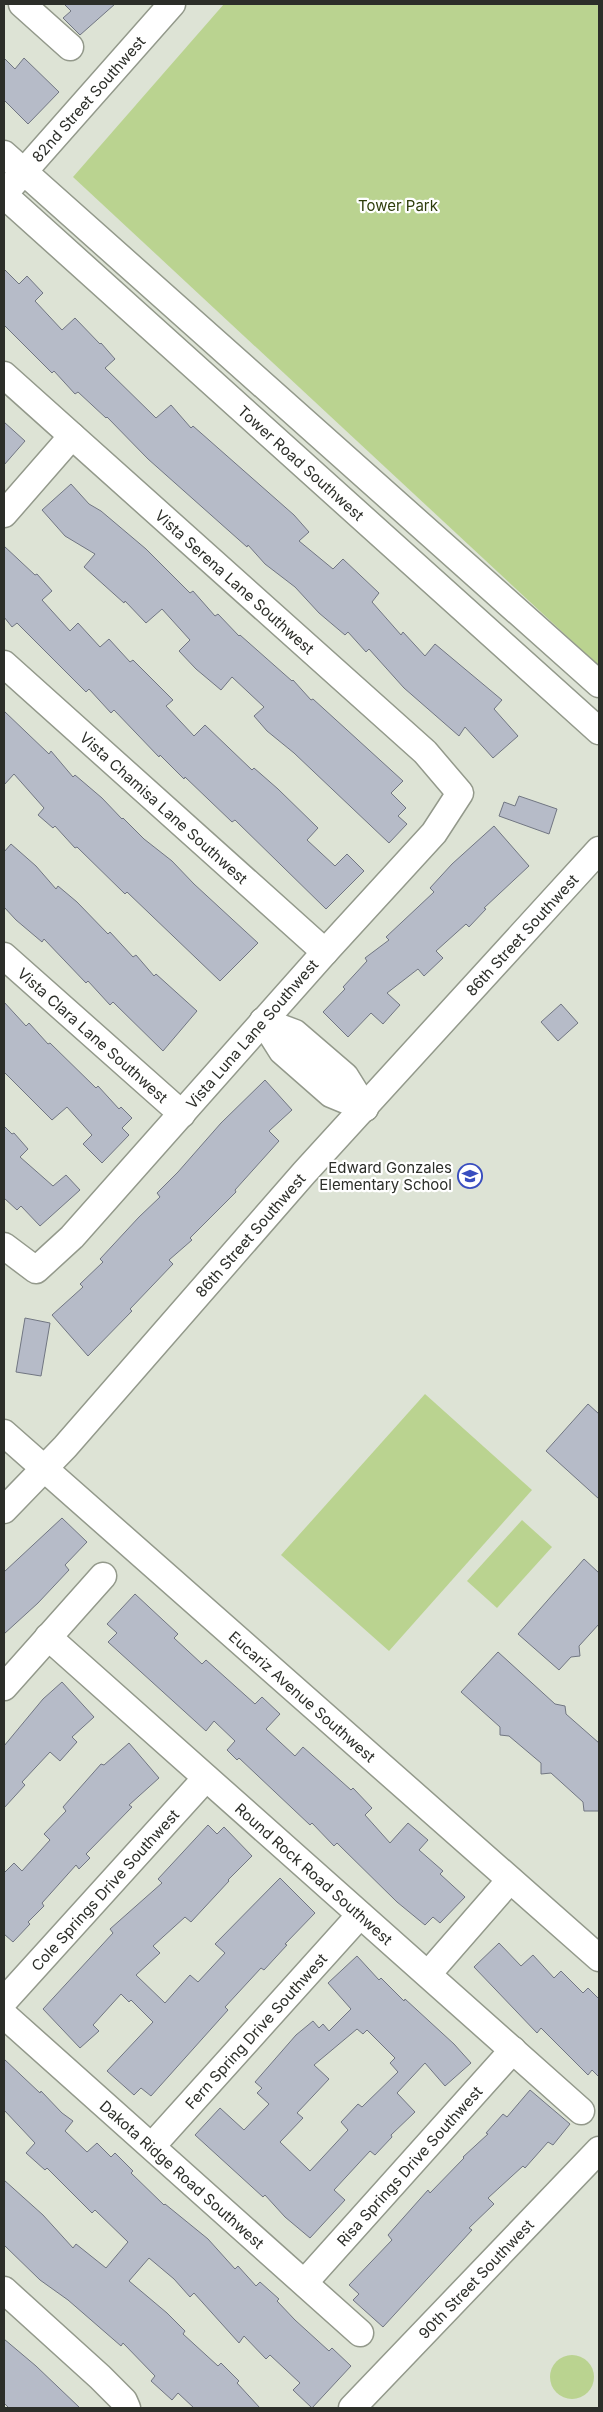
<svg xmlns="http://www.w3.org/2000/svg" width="603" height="2412" font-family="Inter,sans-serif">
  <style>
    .green { fill: #bad390 }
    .building { fill: #b6bbc8; stroke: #717682; fill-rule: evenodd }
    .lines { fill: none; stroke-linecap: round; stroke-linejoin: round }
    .minor-casing { stroke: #93998b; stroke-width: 29 }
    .minor { stroke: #fff; stroke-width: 26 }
    .labels { text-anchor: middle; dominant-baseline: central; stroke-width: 4.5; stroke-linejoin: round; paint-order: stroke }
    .street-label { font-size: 15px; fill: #2c2e29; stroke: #fff }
    .park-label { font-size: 15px; fill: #2e3d0b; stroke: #fff }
    .poi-label { font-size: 15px; fill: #2c2e29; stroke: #fff; text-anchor: end }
  </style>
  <rect width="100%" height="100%" fill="#dde3d5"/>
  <g class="green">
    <polygon points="224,4 599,4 599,666 73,177"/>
    <polygon points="425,1394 532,1490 389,1651 281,1555"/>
    <polygon points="522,1520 552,1547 497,1608 467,1581"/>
    <circle cx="572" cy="2377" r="22"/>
  </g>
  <g class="building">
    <polygon points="64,4 115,4 80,35 63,18 71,11"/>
    <polygon points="4,58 15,69 24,58 59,92 28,124 4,100"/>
    <polygon points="4,269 19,284 27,276 43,293 35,301 62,330 75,318 100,344 101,343 115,359 105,368 156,418 171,405 191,428 193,426 294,515 309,532 299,541 333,569 343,559 379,593 372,602 401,635 403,632 425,656 435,644 502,700 494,709 518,736 493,758 465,727 459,736 404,688 369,649 366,652 348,632 345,635 319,613 295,587 265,564 248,545 247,547 148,459 107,417 106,418 78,392 75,394 54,371 52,373 4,325"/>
    <polygon points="4,422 25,441 4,465"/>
    <polygon points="71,484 89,504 101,511 146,549 190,593 193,591 215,616 218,614 239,636 240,635 292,681 293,680 311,700 313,699 403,781 391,793 406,808 398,816 407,824 389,843 294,753 267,731 254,716 264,707 232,677 221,690 196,669 179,651 190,640 162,609 146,623 125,601 124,603 84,567 95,554 65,536 42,510"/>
    <polygon points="4,546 35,575 37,574 52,591 42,600 70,631 78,623 100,647 109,639 130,662 133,660 173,700 166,706 194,736 205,725 252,770 254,768 278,789 318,828 307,840 335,866 347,854 364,871 326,909 235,820 232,822 185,777 184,779 160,755 159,757 114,710 111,713 89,689 86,692 17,623 12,627 4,617"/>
    <polygon points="4,711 49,754 51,751 73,777 75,775 102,798 122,819 123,818 144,839 172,861 194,884 258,943 220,981 127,892 125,894 77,847 75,848 55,826 53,828 38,815 44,808 14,774 4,785"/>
    <polygon points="519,796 557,809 549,834 499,816 504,802 515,806"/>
    <polygon points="494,826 529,866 484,908 486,909 469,927 466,924 436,951 443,958 424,976 418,969 387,993 400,1005 383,1024 371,1013 348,1037 323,1012 345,989 343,987 367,961 365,958 389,940 386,937 434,892 430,888 452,864"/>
    <polygon points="11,844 36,866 56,889 58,886 77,902 108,934 110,932 133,957 136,955 154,976 156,974 197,1011 163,1051 113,1002 110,1005 88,981 86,983 44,939 42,942 16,920 4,907 4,852"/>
    <polygon points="4,1002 26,1026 29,1023 48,1044 50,1043 96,1088 98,1086 119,1109 121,1107 132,1118 122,1128 129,1135 102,1163 83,1144 92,1135 67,1107 52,1120 4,1072"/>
    <polygon points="561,1004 578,1023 558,1041 541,1022"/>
    <polygon points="265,1080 292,1110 269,1131 279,1141 235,1190 236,1192 190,1238 192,1240 169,1260 173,1264 130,1309 132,1311 88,1356 52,1315 83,1287 80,1284 103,1262 100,1259 139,1217 160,1197 157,1193 178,1172 221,1123"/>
    <polygon points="4,1126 12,1134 14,1133 28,1149 20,1157 53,1186 66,1175 80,1190 40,1226 21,1206 17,1210 4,1198"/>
    <polygon points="25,1318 50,1323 41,1376 16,1372"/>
    <polygon points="588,1404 599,1414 599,1499 546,1451"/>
    <polygon points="62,1518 87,1542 65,1565 69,1570 38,1603 4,1634 4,1572"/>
    <polygon points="584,1559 599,1573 599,1624 579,1646 580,1656 571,1657 559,1670 518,1634"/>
    <polygon points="135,1594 178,1634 174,1638 202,1664 206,1660 255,1704 262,1697 280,1714 266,1729 295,1756 303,1747 351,1790 353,1788 372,1808 365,1815 390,1843 408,1823 428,1840 419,1850 443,1871 440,1874 465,1897 440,1923 433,1917 425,1925 397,1902 337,1843 334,1846 312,1823 310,1825 239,1758 237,1760 227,1750 235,1741 214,1721 206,1731 108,1642 117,1633 107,1624"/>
    <polygon points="498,1652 555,1704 565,1706 566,1714 599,1743 599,1811 584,1811 583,1802 551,1773 541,1774 541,1763 509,1736 500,1735 500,1727 461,1692"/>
    <polygon points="62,1682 94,1717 72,1737 77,1742 60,1761 50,1752 22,1782 25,1785 4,1808 4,1746 43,1699"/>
    <polygon points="129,1743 159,1778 129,1805 132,1807 86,1854 90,1858 79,1869 76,1865 42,1903 44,1906 28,1922 30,1924 13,1942 4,1934 4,1873 14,1863 22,1871 50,1840 44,1834 66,1811 63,1807 101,1764 104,1765"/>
    <polygon points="208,1825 217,1834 224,1827 252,1856 228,1880 229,1881 191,1922 185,1917 153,1946 160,1953 136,1975 165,2003 190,1975 198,1982 225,1953 215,1944 280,1878 315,1913 285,1944 287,1945 264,1970 261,1968 225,2007 228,2010 151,2096 141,2088 134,2095 107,2071 153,2022 131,2000 129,2002 121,1994 93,2025 99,2031 80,2048 43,2009 113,1933 110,1929 162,1883 158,1879"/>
    <polygon points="499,1943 521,1966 533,1955 554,1978 561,1971 583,1993 588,1988 599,1999 599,2077 592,2070 588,2075 541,2028 537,2033 474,1967"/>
    <path d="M357,1956L379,1980L381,1978L404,2001L405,1999L454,2044L471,2063L445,2086L425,2063L397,2093L415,2112L391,2135L392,2137L375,2155L370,2151L334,2190L345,2200L310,2238L285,2217L265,2195L263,2197L195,2135L220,2108L244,2130L269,2104L257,2093L262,2088L255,2082L296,2035L313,2021L319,2028L323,2024L329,2031L351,2009L328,1983ZM357,2029L363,2034L367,2030L395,2058L390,2063L398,2072L362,2107L358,2104L341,2122L348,2130L310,2171L280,2142L303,2118L297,2113L329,2079L314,2065Z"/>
    <polygon points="4,2059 40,2093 41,2091 62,2113 73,2121 65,2131 87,2152 97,2143 111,2157 115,2153 133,2171 131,2173 164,2205 165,2204 208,2239 235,2269 238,2266 256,2286 260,2282 279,2299 277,2301 295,2320 329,2351 332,2348 351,2366 312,2408 293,2390 300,2383 270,2355 266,2359 244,2336 239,2343 194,2293 190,2297 174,2279 149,2258 129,2281 167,2313 185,2331 183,2334 218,2366 221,2363 239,2381 237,2383 260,2408 194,2408 178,2393 172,2400 151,2381 155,2376 123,2343 121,2346 68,2300 40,2280 4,2245 4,2180 43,2215 73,2248 76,2244 106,2268 128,2242 95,2210 92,2213 47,2168 45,2170 26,2153 35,2143 4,2110"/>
    <polygon points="530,2090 570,2124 553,2145 548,2142 525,2168 523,2166 488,2198 494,2204 469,2228 472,2230 383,2327 353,2300 359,2294 349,2285 392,2240 388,2235 428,2190 430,2193 464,2158 463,2157 488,2134 486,2133 503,2114 507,2117"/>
    <polygon points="4,2339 36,2366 80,2408 9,2408 4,2403"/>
  </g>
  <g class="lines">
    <defs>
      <g id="minor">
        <polyline points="22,4 70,47"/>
        <polyline points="4,154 599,684"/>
        <path id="s1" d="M12,185L172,4"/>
        <path id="s2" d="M4,195L599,731"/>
        <path id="s3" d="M4,375L425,752L460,793L434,833L325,952L72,1237L36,1270L4,1246"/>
        <polyline points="4,514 72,436"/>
        <path id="s4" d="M4,664L325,952"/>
        <path id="s5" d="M4,956L182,1114"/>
        <polyline points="263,1021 282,1051 331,1094 365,1108"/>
        <polyline points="263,1021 295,1033 345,1076 365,1108"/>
        <path id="s6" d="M4,1433L599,1958"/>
        <path id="s7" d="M4,1510L65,1447L304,1173L599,850"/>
        <path id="s8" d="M48,1637L581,2111"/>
        <polyline points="4,1687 103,1576"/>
        <polyline points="428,1974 510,1880"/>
        <path id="s9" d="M4,2001L206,1778"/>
        <path id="s10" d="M4,2015L360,2333"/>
        <path id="s11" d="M152,2146L360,1915"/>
        <path id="s12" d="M305,2282L513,2050"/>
        <polyline points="4,2290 100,2377 124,2401 127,2408"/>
        <path id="s13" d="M352,2408L599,2150"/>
      </g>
    </defs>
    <use href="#minor" class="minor-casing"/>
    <use href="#minor" class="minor"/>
  </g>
  <defs>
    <symbol id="school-ring" viewBox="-11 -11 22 22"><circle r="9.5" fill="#fff" stroke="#384dbf" stroke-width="1.5"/><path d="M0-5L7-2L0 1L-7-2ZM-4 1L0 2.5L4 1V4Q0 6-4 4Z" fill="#384dbf"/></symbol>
  </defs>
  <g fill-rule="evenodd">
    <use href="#school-ring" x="456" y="1162" width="28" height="28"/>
  </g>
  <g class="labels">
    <g class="street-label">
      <text stroke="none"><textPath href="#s1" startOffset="115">82nd Street Southwest</textPath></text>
      <text stroke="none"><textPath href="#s2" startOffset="400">Tower Road Southwest</textPath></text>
      <text stroke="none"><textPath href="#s3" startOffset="310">Vista Serena Lane Southwest</textPath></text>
      <text stroke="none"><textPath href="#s4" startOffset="215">Vista Chamisa Lane Southwest</textPath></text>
      <text stroke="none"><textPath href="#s7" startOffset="774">86th Street Southwest</textPath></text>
      <text transform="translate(252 1034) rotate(-49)">Vista Luna Lane Southwest</text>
      <text stroke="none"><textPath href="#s5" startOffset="119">Vista Clara Lane Southwest</textPath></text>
      <text stroke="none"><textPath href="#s7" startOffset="369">86th Street Southwest</textPath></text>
      <text stroke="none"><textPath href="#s6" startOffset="398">Eucariz Avenue Southwest</textPath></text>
      <text stroke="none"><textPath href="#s8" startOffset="356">Round Rock Road Southwest</textPath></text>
      <text stroke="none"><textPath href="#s9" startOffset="150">Cole Springs Drive Southwest</textPath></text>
      <text stroke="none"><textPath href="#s11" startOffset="155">Fern Spring Drive Southwest</textPath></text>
      <text stroke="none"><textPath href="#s12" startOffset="156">Risa Springs Drive Southwest</textPath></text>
      <text stroke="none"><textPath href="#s10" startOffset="239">Dakota Ridge Road Southwest</textPath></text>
      <text stroke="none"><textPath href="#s13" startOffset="179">90th Street Southwest</textPath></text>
    </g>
    <g class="park-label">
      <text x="398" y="205">Tower Park</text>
    </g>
    <g class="poi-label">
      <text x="452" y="1167">Edward Gonzales<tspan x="452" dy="17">Elementary School</tspan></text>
    </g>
  </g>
  <rect width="603" height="2412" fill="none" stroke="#2c2e29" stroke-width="10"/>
</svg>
